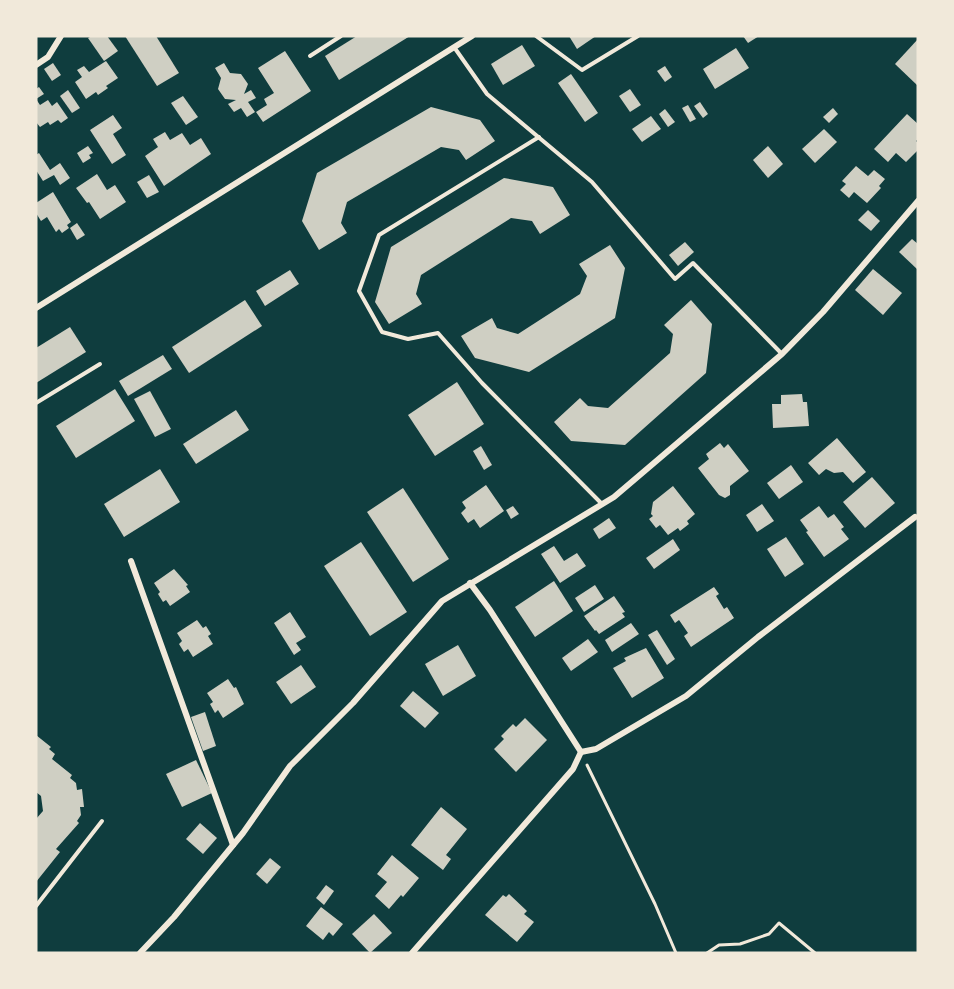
<svg xmlns="http://www.w3.org/2000/svg" width="954" height="989" font-family="Bitter,serif">
  <style>
    .building { fill: #cfcfc3 }
    .lines { fill: none; stroke-linecap: round; stroke-linejoin: round }
    .path { stroke: #f1e9da; stroke-width: 3 }
    .service { stroke: #f1e9da; stroke-width: 4 }
    .minor { stroke: #f1e9da; stroke-width: 6 }
  </style>
  <rect width="100%" height="100%" fill="#0f3d3e"/>
  <g class="building">
    <polygon points="92,36 107,36 118,51 104,61 88,38"/>
    <polygon points="125,36 156,36 179,73 157,86"/>
    <polygon points="357,36 410,36 339,80 325,56"/>
    <polygon points="569,36 596,36 577,49"/>
    <polygon points="743,36 759,36 748,43"/>
    <polygon points="918,39 918,86 895,64"/>
    <polygon points="522,45 535,66 503,85 491,64"/>
    <polygon points="736,48 749,68 715,89 703,69"/>
    <polygon points="285,51 311,91 263,122 256,112 267,105 264,99 274,93 258,68"/>
    <polygon points="106,61 118,78 106,86 108,88 98,95 96,92 86,99 75,82 82,77 77,70 84,66 89,72"/>
    <polygon points="53,63 61,75 52,81 44,69"/>
    <polygon points="224,63 230,73 241,74 248,84 244,94 251,90 256,98 248,102 255,112 247,117 241,108 234,112 228,104 236,100 225,99 218,89 221,78 215,68"/>
    <polygon points="665,66 672,77 665,82 657,71"/>
    <polygon points="571,74 598,113 585,122 558,83"/>
    <polygon points="39,87 44,94 36,99 40,105 48,100 52,106 57,102 68,118 61,123 58,120 50,125 48,122 40,127 36,122 36,89"/>
    <polygon points="630,89 641,105 630,112 619,96"/>
    <polygon points="68,90 80,108 72,113 60,96"/>
    <polygon points="183,96 198,117 186,125 171,103"/>
    <polygon points="700,102 708,114 703,118 694,106"/>
    <polygon points="688,105 696,119 690,122 682,108"/>
    <polygon points="431,107 480,120 495,141 466,160 459,150 441,147 347,202 341,223 347,233 319,250 302,221 317,173"/>
    <polygon points="833,108 838,114 829,123 823,117"/>
    <polygon points="665,109 675,122 668,127 659,114"/>
    <polygon points="907,114 918,124 918,139 916,141 918,143 918,150 906,162 896,153 888,162 874,149"/>
    <polygon points="113,115 122,128 113,134 126,155 112,164 90,130"/>
    <polygon points="651,116 661,129 642,142 632,129"/>
    <polygon points="824,129 837,142 815,163 802,149"/>
    <polygon points="165,132 170,140 182,133 190,145 201,138 211,154 164,186 145,156 158,147 153,139"/>
    <polygon points="88,146 93,153 89,155 91,158 83,163 77,153"/>
    <polygon points="768,146 783,164 768,178 753,160"/>
    <polygon points="39,153 50,170 60,163 70,178 60,185 54,175 43,181 36,170 36,155"/>
    <polygon points="856,166 868,176 874,170 885,179 879,186 881,188 867,203 854,192 849,198 840,190 846,184 842,181"/>
    <polygon points="97,174 107,190 115,185 126,202 100,219 89,202 87,203 76,188"/>
    <polygon points="149,175 159,192 147,198 137,182"/>
    <polygon points="504,178 553,187 570,215 540,234 532,221 511,218 421,275 416,294 422,304 389,324 375,302 391,247"/>
    <polygon points="53,192 71,222 67,225 69,228 62,233 59,229 56,232 47,217 41,221 36,213 36,203"/>
    <polygon points="868,210 880,221 871,231 858,220"/>
    <polygon points="77,223 85,235 77,240 70,228"/>
    <polygon points="912,239 918,244 918,270 899,252"/>
    <polygon points="685,242 694,252 678,266 669,255"/>
    <polygon points="610,245 625,268 615,318 529,372 475,358 461,336 492,318 497,328 518,334 580,294 587,276 579,264"/>
    <polygon points="873,269 902,293 883,315 855,290"/>
    <polygon points="290,270 299,284 265,306 256,291"/>
    <polygon points="245,300 262,326 189,373 172,347"/>
    <polygon points="691,300 712,324 706,373 625,445 571,441 554,422 580,398 588,406 608,408 670,353 673,334 664,325"/>
    <polygon points="70,327 86,352 36,383 36,348"/>
    <polygon points="163,355 172,369 128,396 119,381"/>
    <polygon points="457,382 484,424 435,456 408,415"/>
    <polygon points="115,389 135,421 76,458 56,426"/>
    <polygon points="150,391 171,429 155,437 134,399"/>
    <polygon points="802,394 803,402 807,402 809,426 773,428 772,404 781,404 781,395"/>
    <polygon points="236,410 249,430 196,464 183,444"/>
    <polygon points="837,438 866,472 853,483 843,472 834,473 826,469 819,475 808,463"/>
    <polygon points="720,443 724,448 728,444 749,471 730,486 730,495 725,498 719,495 698,468 709,459 706,454"/>
    <polygon points="481,446 492,465 484,470 473,451"/>
    <polygon points="791,465 803,482 779,499 767,483"/>
    <polygon points="160,469 180,502 124,537 104,504"/>
    <polygon points="872,477 895,503 865,528 843,502"/>
    <polygon points="486,485 504,511 480,528 474,519 468,523 461,513 466,508 462,502"/>
    <polygon points="673,486 695,514 687,521 689,524 680,531 678,528 668,535 660,525 656,528 649,519 653,516 651,514 653,502"/>
    <polygon points="403,488 449,559 413,582 367,512"/>
    <polygon points="762,504 774,521 757,532 746,515"/>
    <polygon points="513,506 519,514 511,519 506,510"/>
    <polygon points="819,506 828,518 834,514 844,527 841,529 849,539 824,557 806,532 808,531 800,520"/>
    <polygon points="609,518 616,528 599,539 593,529"/>
    <polygon points="786,537 804,564 785,577 767,549"/>
    <polygon points="673,539 680,550 654,569 646,558"/>
    <polygon points="361,542 407,612 370,636 324,566"/>
    <polygon points="554,546 564,561 577,553 586,566 560,583 541,554"/>
    <polygon points="174,569 188,585 186,586 190,592 170,606 166,600 163,602 158,594 160,592 154,583"/>
    <polygon points="554,581 573,611 535,637 515,607"/>
    <polygon points="595,585 604,599 584,612 575,598"/>
    <polygon points="714,587 719,594 716,596 724,609 727,607 734,618 691,647 684,636 688,633 679,620 675,623 670,615"/>
    <polygon points="614,596 625,612 622,613 625,617 599,634 596,630 595,631 584,616"/>
    <polygon points="290,612 306,637 296,643 301,650 294,655 274,623"/>
    <polygon points="197,620 203,628 206,626 211,634 208,636 213,644 193,657 188,649 184,652 179,644 182,641 177,633"/>
    <polygon points="631,623 639,634 612,652 605,640"/>
    <polygon points="657,630 675,659 667,665 648,635"/>
    <polygon points="588,639 598,652 571,671 562,658"/>
    <polygon points="458,645 476,676 443,696 425,664"/>
    <polygon points="646,648 664,678 632,698 613,668 626,661 624,658"/>
    <polygon points="301,665 316,687 291,704 276,682"/>
    <polygon points="228,679 234,688 236,687 244,704 223,718 218,710 215,713 210,704 213,702 207,693"/>
    <polygon points="413,691 439,713 425,728 400,706"/>
    <polygon points="205,712 216,746 203,751 191,717"/>
    <polygon points="525,718 547,740 516,772 494,749 504,739 501,736 513,724 516,727"/>
    <polygon points="36,735 51,747 49,749 55,754 52,759 72,775 70,778 76,783 77,790 82,789 84,807 80,807 81,815 77,821 79,823 56,849 60,852 36,882 36,819 43,811 41,796 36,792"/>
    <polygon points="196,760 212,793 182,807 166,774"/>
    <polygon points="441,807 467,829 446,855 451,859 443,870 411,845"/>
    <polygon points="200,823 217,838 203,854 186,839"/>
    <polygon points="392,855 419,878 403,897 401,895 389,909 375,896 387,882 377,874"/>
    <polygon points="270,858 281,867 267,884 256,874"/>
    <polygon points="326,885 334,891 324,905 316,898"/>
    <polygon points="509,894 527,911 524,914 534,922 517,942 485,915 503,895 506,897"/>
    <polygon points="321,907 343,924 333,936 329,932 323,940 306,926"/>
    <polygon points="374,914 392,933 370,953 352,934"/>
  </g>
  <g class="lines">
    <g class="path">
      <polyline points="587,765 655,904 676,953"/>
      <polyline points="707,953 719,945 740,944 769,934 779,923 815,953"/>
    </g>
    <g class="service">
      <polyline points="536,36 582,70 638,36"/>
      <polyline points="454,47 487,94 592,182 675,279 693,263 782,354"/>
      <polyline points="310,56 341,36"/>
      <polyline points="539,137 379,235 359,291 382,332 408,339 438,333 482,383 602,504"/>
      <polyline points="36,403 100,364"/>
      <polyline points="36,906 102,821"/>
    </g>
    <g class="minor">
      <polyline points="36,65 48,57 61,36"/>
      <polyline points="36,308 472,36"/>
      <polyline points="131,561 233,845"/>
      <polyline points="470,583 490,610 581,752"/>
      <polyline points="581,752 596,749 686,696 758,637 915,517"/>
      <polyline points="140,953 174,917 243,833 290,766 353,703 442,601 614,497 782,354 823,312 918,201"/>
      <polyline points="412,953 573,769 581,752"/>
    </g>
  </g>
  <rect width="954" height="989" fill="none" stroke="#f1e9da" stroke-width="75"/>
</svg>
